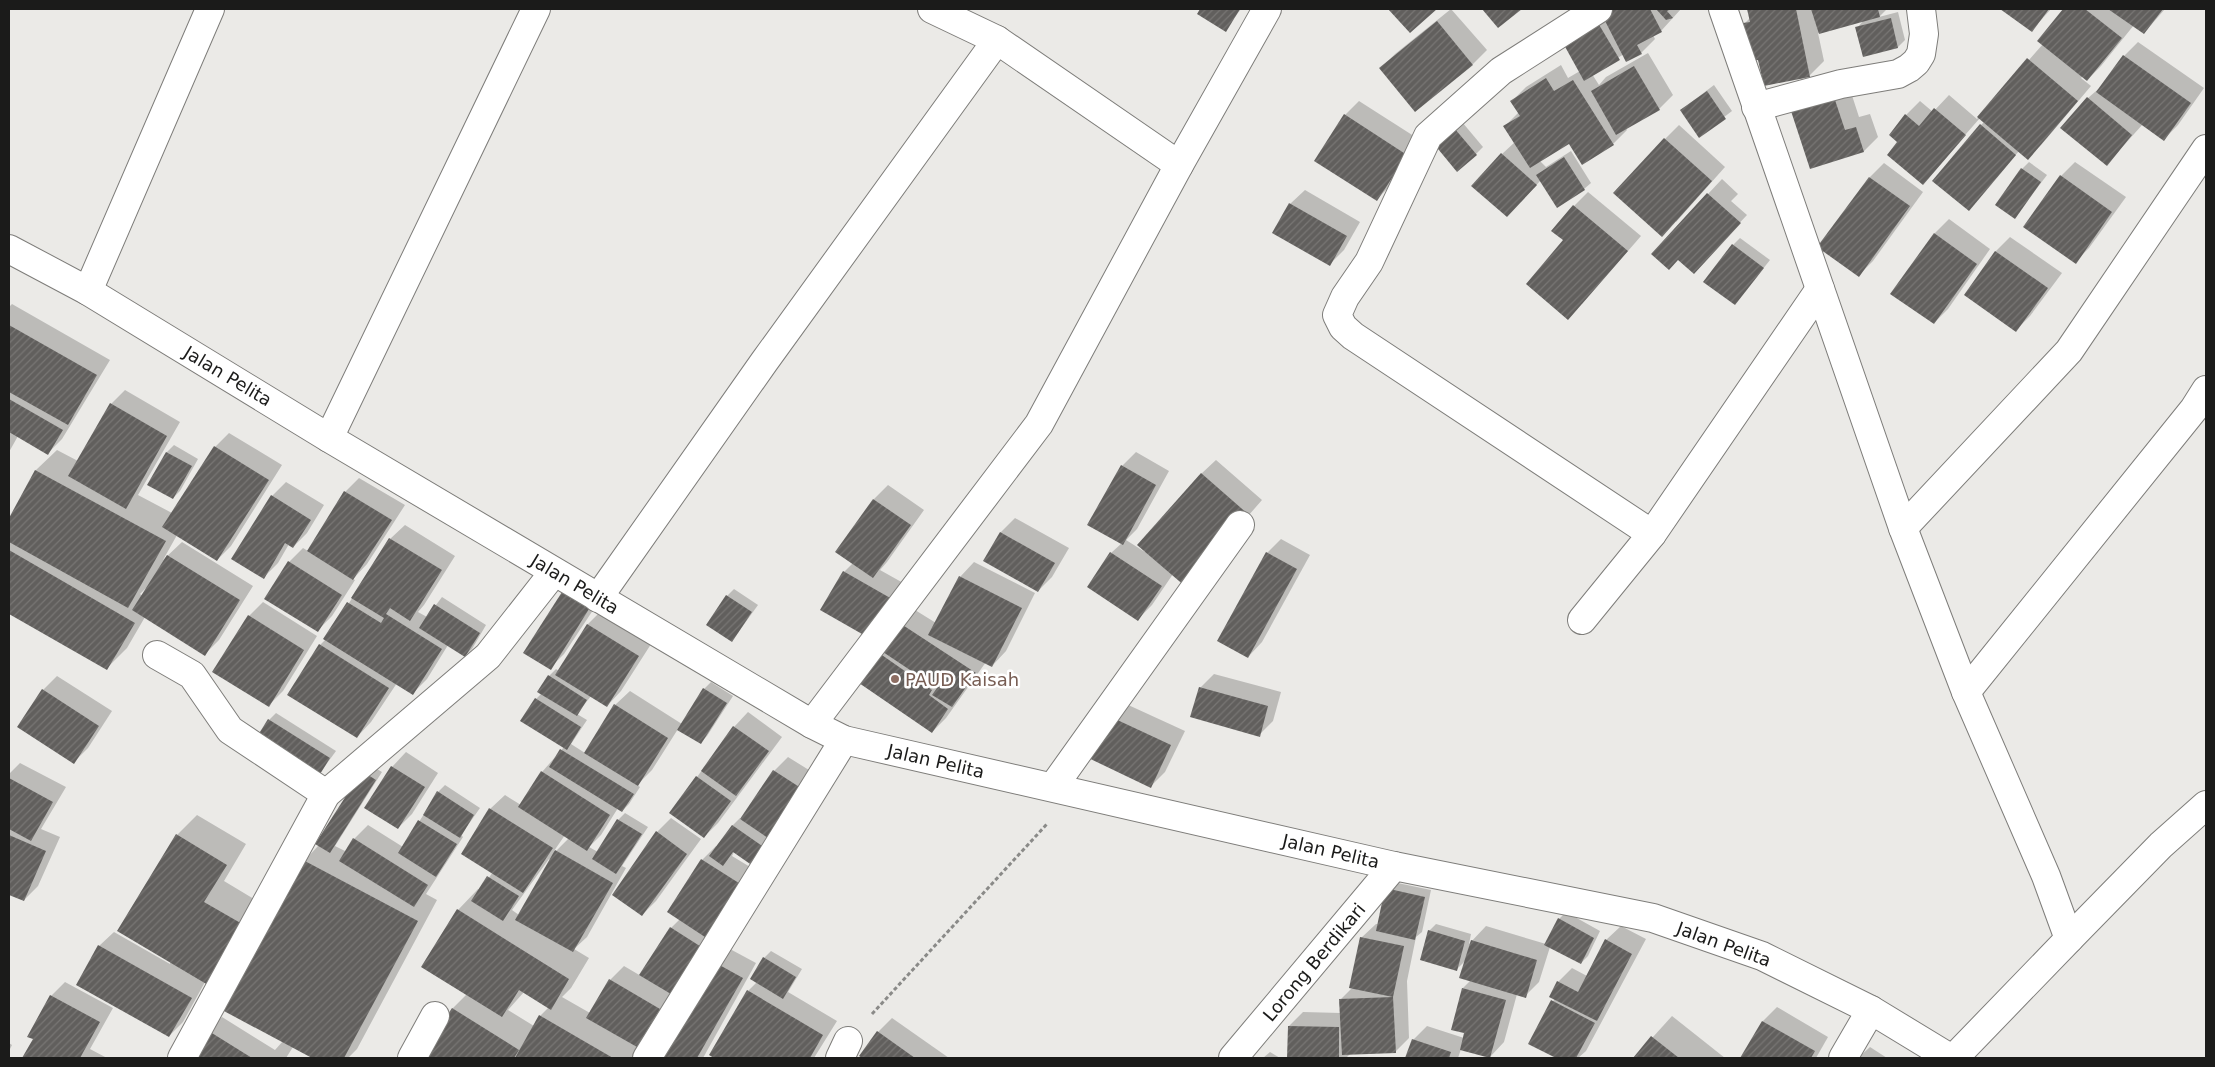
<svg xmlns="http://www.w3.org/2000/svg" width="2215" height="1067" font-family="'DejaVu Sans',sans-serif">
  <style>
    .shadow { fill: #0003; fill-rule: evenodd }
    .building { fill: url(#building-hatch) }
    .lines { fill: none; stroke-linecap: round; stroke-linejoin: round }
    .minor-casing { stroke: #7e7d7a; stroke-width: 30 }
    .path { stroke: #8a8a88; stroke-width: 3; stroke-dasharray: 4 2.5; stroke-linecap: butt }
    .minor { stroke: #fff; stroke-width: 28 }
    .education-dot { fill: #8d6e63; stroke: #fff; stroke-width: 2 }
    .labels { text-anchor: middle; dominant-baseline: central; stroke-width: 5; stroke-linejoin: round; paint-order: stroke }
    .street-label { font-size: 18px; fill: #1b1b1a; stroke: #fff }
    .education-label { font-size: 18px; fill: #785e54; stroke: #fff; text-anchor: start }
  </style>
  <defs>
    <pattern id="building-hatch" width="6" height="6" patternUnits="userSpaceOnUse" patternTransform="scale(1.25)"><rect width="6" height="6" fill="#615f5d"/><path d="M-1 1l2-2M0 6l6-6M5 7l2-2" fill="none" stroke="#787674"/></pattern>
  </defs>
  <rect width="100%" height="100%" fill="#ebeae7"/>
  <g class="shadow">
    <polygon points="1202,9 1241,9 1225,30 1199,13"/>
    <polygon points="1451,9 1487,50 1473,64 1415,110 1381,68 1395,54"/>
    <polygon points="1610,9 1681,9 1661,31 1653,35 1655,39 1641,53 1624,54 1592,74 1599,85 1606,77 1648,53 1673,95 1659,109 1626,128 1627,130 1613,144 1569,142 1539,160 1546,167 1571,151 1591,183 1584,189 1541,180 1521,202 1502,154 1515,142 1505,126 1519,112 1512,101 1526,87 1561,65 1568,78 1580,71 1565,44"/>
    <polygon points="1748,9 1887,9 1879,17 1898,12 1905,40 1898,47 1864,56 1857,28 1864,20 1818,33 1824,61 1810,75 1759,58 1744,24 1750,18"/>
    <polygon points="2002,9 2051,9 2032,30"/>
    <polygon points="2065,9 2165,9 2144,33 2134,25 2101,66 2087,80 2083,76 2081,78 2091,86 2042,144 2028,158 2019,151 1969,210 1981,125 1984,122 1980,118 1923,183 1899,142 1906,115 1920,101 1933,112 1949,95 1977,119 2043,44 2039,41"/>
    <polygon points="2138,42 2204,88 2178,125 2164,139 2143,124 2107,164 2088,98 2103,85 2124,56"/>
    <polygon points="1847,80 1859,117 1870,114 1878,137 1864,151 1811,168 1792,108"/>
    <polygon points="1714,85 1732,111 1699,136 1681,110"/>
    <polygon points="1359,101 1420,140 1391,185 1377,199 1345,115"/>
    <polygon points="1457,116 1483,147 1476,154 1431,138"/>
    <polygon points="1679,125 1725,167 1676,222 1665,139"/>
    <polygon points="2029,162 2047,175 2015,217 2022,169"/>
    <polygon points="2075,162 2126,197 2089,248 2075,262 2061,176"/>
    <polygon points="1884,163 1923,192 1873,261 1859,275 1870,177"/>
    <polygon points="1722,179 1738,194 1731,201 1747,215 1700,265 1679,258 1652,254"/>
    <polygon points="1305,190 1360,222 1344,250 1330,264 1274,232 1290,204"/>
    <polygon points="1588,192 1641,236 1582,304 1565,240 1574,206"/>
    <polygon points="1949,219 1990,249 1948,309 1934,323 1892,294 1935,233"/>
    <polygon points="2010,237 2062,273 2030,316 2016,330 1965,294 1996,251"/>
    <polygon points="1740,238 1770,260 1735,304 1733,245"/>
    <polygon points="12,304 110,360 62,439 48,453 18,436 9,452 9,307"/>
    <path d="M125,390L180,422L138,495L172,513L215,447L229,433L282,465L231,546L217,560L177,535L163,560L182,542L253,586L219,640L205,654L145,617L127,648L107,668L9,612V520L36,470L57,450L78,461L111,404ZM146,588L143,596L140,594Z"/>
    <polygon points="174,445 198,459 180,491 173,498 149,484 167,452"/>
    <polygon points="1136,452 1169,471 1137,529 1126,540 1145,552 1201,474 1216,460 1262,500 1200,571 1173,574 1152,605 1138,619 1111,553 1122,543 1122,466"/>
    <polygon points="359,478 405,505 367,564 353,579 355,580 332,616 318,630 289,562 303,548 308,551 345,492"/>
    <polygon points="286,482 324,505 307,533 293,547 289,544 278,563 264,577 272,496"/>
    <polygon points="888,485 924,510 887,562 880,570 905,584 883,622 844,572 853,563 837,551 874,499"/>
    <polygon points="1015,518 1069,548 1052,577 1038,591 985,561 1001,532"/>
    <polygon points="405,525 455,556 424,605 418,612 427,617 442,597 486,625 472,649 465,656 448,645 427,679 413,693 397,683 371,722 357,737 320,645 326,639 390,539"/>
    <polygon points="1281,539 1310,555 1262,642 1248,657 1267,553"/>
    <polygon points="974,562 1035,593 1006,651 992,666 986,662 946,718 932,732 861,683 907,605 936,623 960,577"/>
    <polygon points="577,578 603,595 564,654 550,668 563,593"/>
    <polygon points="734,589 758,605 732,641 727,596"/>
    <polygon points="263,602 317,636 283,691 268,706 249,616"/>
    <path d="M602,610L653,641L621,691L607,706L591,696L577,714L587,720L571,744L585,753L615,705L630,691L682,724L704,689L711,682L733,696L707,736L700,743L678,729L652,770L637,785L640,787L629,804L622,811L618,808L601,835L589,847L598,852L618,820L625,813L648,827L622,866L626,868L587,937L574,949L589,958L571,988L562,997L590,1013L610,980L624,966L641,976L671,928L680,919L702,860L716,846L717,847L733,825L740,818L741,820L774,771L788,757L817,775L759,857L734,852L732,856L755,870L651,1031L640,1042L649,1047L643,1058H421L453,1008L467,994L458,910L478,889L480,890L493,872L463,853L490,809L505,795L521,805L542,772L564,747L536,699L542,693L549,676L556,669L559,671L588,624ZM565,835L569,838L555,852L554,851ZM549,859L551,861L519,915L512,910ZM524,992L549,1007L540,1016L534,1026L508,1010Z"/>
    <polygon points="1214,674 1281,692 1273,721 1259,735 1200,688"/>
    <polygon points="57,676 112,711 88,748 74,762 43,690"/>
    <polygon points="1113,698 1185,731 1165,772 1151,786 1079,753"/>
    <polygon points="748,712 782,737 718,823 704,837 697,777 734,727"/>
    <polygon points="276,713 336,751 317,777 269,720"/>
    <polygon points="406,752 438,773 412,814 398,828 392,767"/>
    <polygon points="20,763 66,787 41,829 60,837 38,886 24,900 9,893 9,774"/>
    <polygon points="370,765 382,772 335,846 347,852 354,839 368,825 403,847 438,792 445,785 480,808 461,835 463,837 426,894 437,900 357,1049 348,1058 315,1058 293,1047 286,1058 191,1058 208,1031 222,1017 275,1050 283,1041 304,861 319,845"/>
    <polygon points="197,815 246,844 224,881 264,905 205,982 183,1022 169,1036 99,946 114,932 170,964 177,835"/>
    <polygon points="671,818 701,839 656,901 642,915 657,832"/>
    <polygon points="1393,882 1431,890 1422,932 1416,937 1407,981 1409,1038 1395,1052 1350,1054 1346,1058 1289,1058 1289,1026 1303,1012 1341,1013 1341,999 1353,987 1361,938 1376,924 1378,924"/>
    <polygon points="1566,912 1600,931 1588,956 1581,963 1550,947 1539,982 1525,996 1517,994 1504,1042 1490,1057 1461,1049 1458,1058 1407,1058 1413,1040 1427,1026 1464,1038 1466,1032 1452,1029 1463,988 1471,980 1466,960 1456,970 1429,931 1436,924 1471,934 1469,944 1486,926 1546,944 1559,919"/>
    <polygon points="1621,926 1646,939 1586,1051 1578,1058 1559,1058 1530,1044 1555,998 1558,982 1572,968 1587,976 1606,940"/>
    <polygon points="730,949 756,963 703,1058 661,1058"/>
    <polygon points="771,951 802,969 788,992 837,1021 814,1058 717,1058 711,1055 748,991 757,982 764,958"/>
    <polygon points="65,982 113,1008 90,1049 107,1058 24,1058 34,1039 51,996"/>
    <polygon points="1777,1007 1828,1037 1816,1058 1742,1058 1763,1021"/>
    <polygon points="1672,1016 1725,1058 1634,1058"/>
    <polygon points="892,1018 949,1058 865,1058 861,1056 878,1032"/>
    <polygon points="9,1043 12,1045 9,1051"/>
    <polygon points="1870,1047 1887,1058 1858,1058"/>
    <polygon points="1270,1052 1280,1058 1263,1058"/>
  </g>
  <g class="building">
    <polygon points="1200,9 1240,9 1226,32 1197,14"/>
    <polygon points="1388,9 1437,9 1410,33"/>
    <polygon points="1482,9 1522,9 1498,28"/>
    <polygon points="1614,9 1650,9 1662,32 1637,45 1642,54 1626,62 1602,15"/>
    <polygon points="1656,9 1671,9 1667,11 1673,18 1666,20"/>
    <polygon points="1747,9 1796,9 1810,77 1764,86 1758,60 1751,61 1743,23 1750,22"/>
    <polygon points="1811,9 1878,9 1880,17 1819,34"/>
    <polygon points="2000,9 2049,9 2032,32"/>
    <polygon points="2063,9 2085,9 2122,38 2087,81 2037,41"/>
    <polygon points="2108,9 2163,9 2144,34"/>
    <polygon points="1891,18 1898,48 1863,57 1855,27"/>
    <polygon points="1437,21 1473,65 1415,112 1379,68"/>
    <polygon points="1598,23 1620,60 1584,81 1563,43"/>
    <polygon points="2123,55 2191,103 2164,141 2096,92"/>
    <polygon points="2027,58 2078,101 2028,160 1977,117"/>
    <polygon points="1634,66 1660,110 1616,135 1591,91"/>
    <polygon points="1546,78 1554,91 1573,80 1614,145 1582,165 1569,144 1530,168 1503,126 1520,116 1510,101"/>
    <polygon points="1707,91 1726,119 1699,138 1680,110"/>
    <polygon points="1833,94 1845,130 1856,127 1864,152 1810,169 1790,108"/>
    <polygon points="2087,97 2132,135 2107,166 2060,128"/>
    <polygon points="1934,108 1966,135 1923,185 1887,155 1897,142 1889,135 1905,114 1919,126"/>
    <polygon points="1344,114 1407,155 1377,201 1314,161"/>
    <polygon points="1449,122 1477,155 1457,172 1429,138"/>
    <polygon points="1980,124 2016,155 1969,211 1932,181"/>
    <polygon points="1664,138 1712,181 1662,237 1613,193"/>
    <polygon points="1501,153 1537,185 1507,217 1471,186"/>
    <polygon points="1564,157 1585,190 1557,208 1536,175"/>
    <polygon points="2021,168 2041,182 2015,219 1995,205"/>
    <polygon points="2060,175 2112,212 2076,264 2023,227"/>
    <polygon points="1869,177 1910,206 1859,277 1817,247"/>
    <polygon points="1707,193 1741,223 1694,274 1678,260 1669,270 1651,254"/>
    <polygon points="1289,203 1347,236 1330,266 1272,233"/>
    <polygon points="1573,205 1628,251 1568,320 1526,284 1563,240 1551,231"/>
    <polygon points="1934,233 1977,264 1934,324 1890,294"/>
    <polygon points="1732,244 1764,268 1735,305 1703,282"/>
    <polygon points="1995,251 2048,288 2016,332 1964,295"/>
    <polygon points="9,325 97,375 68,425 9,392"/>
    <polygon points="9,399 63,430 48,455 9,432"/>
    <polygon points="110,403 167,436 126,509 68,476"/>
    <polygon points="214,446 269,480 217,561 162,527"/>
    <polygon points="166,452 192,466 173,499 147,485"/>
    <polygon points="1121,465 1156,485 1123,545 1087,525"/>
    <polygon points="35,470 166,541 128,608 9,542 9,518"/>
    <polygon points="1201,473 1249,515 1186,587 1137,545"/>
    <polygon points="344,491 392,520 353,580 307,551"/>
    <polygon points="271,495 311,520 293,548 285,543 264,579 231,559"/>
    <polygon points="873,499 911,525 873,578 835,552"/>
    <polygon points="1000,532 1055,563 1038,592 983,561"/>
    <polygon points="389,538 442,570 410,621 390,608 386,614 442,649 413,695 323,639 347,602 381,623 384,618 351,598"/>
    <polygon points="9,550 135,623 107,670 9,614"/>
    <polygon points="1110,552 1162,586 1138,621 1087,587"/>
    <polygon points="1266,552 1297,569 1248,658 1217,641"/>
    <polygon points="167,555 240,600 205,656 132,610"/>
    <polygon points="288,561 342,595 318,632 264,599"/>
    <polygon points="843,571 892,599 869,638 820,610"/>
    <polygon points="959,576 1022,608 992,667 928,635"/>
    <polygon points="562,592 589,609 551,670 523,653"/>
    <polygon points="726,595 752,612 732,642 706,625"/>
    <polygon points="434,604 480,633 465,657 419,628"/>
    <polygon points="248,615 304,650 269,707 212,672"/>
    <polygon points="892,618 976,673 952,707 932,695 937,688 874,646"/>
    <polygon points="587,624 639,656 607,707 555,675"/>
    <polygon points="319,644 389,688 357,738 287,695"/>
    <polygon points="879,653 932,690 929,695 948,709 932,733 859,683"/>
    <polygon points="548,675 587,700 577,716 537,692"/>
    <polygon points="1199,687 1268,706 1260,737 1190,717"/>
    <polygon points="703,688 727,703 701,744 677,730"/>
    <polygon points="42,689 99,726 74,764 17,727"/>
    <polygon points="535,698 581,727 567,750 520,721"/>
    <polygon points="614,704 668,738 638,786 584,753"/>
    <polygon points="1098,711 1171,745 1151,788 1078,753"/>
    <polygon points="268,719 330,758 317,779 255,740"/>
    <polygon points="733,726 769,751 736,796 701,771"/>
    <polygon points="560,749 634,794 622,812 549,767"/>
    <polygon points="391,766 425,787 398,829 364,808"/>
    <polygon points="773,770 804,790 771,840 740,819"/>
    <polygon points="362,771 376,780 330,853 315,844"/>
    <polygon points="541,771 610,815 587,851 518,807"/>
    <polygon points="696,776 731,801 704,838 669,813"/>
    <polygon points="9,778 53,802 31,841 9,829"/>
    <polygon points="437,791 474,815 460,838 423,815"/>
    <polygon points="489,808 553,848 523,893 461,854"/>
    <polygon points="617,819 642,834 616,874 592,859"/>
    <polygon points="418,820 457,844 436,877 398,853"/>
    <polygon points="732,825 765,848 753,866 733,852 723,866 709,856"/>
    <polygon points="656,831 687,854 642,916 612,895"/>
    <polygon points="176,834 227,865 204,902 244,925 208,985 117,931"/>
    <polygon points="9,835 46,851 24,901 9,895"/>
    <polygon points="353,838 428,885 414,907 339,861"/>
    <polygon points="555,850 613,883 573,952 515,920"/>
    <polygon points="701,859 742,885 708,939 667,912"/>
    <polygon points="303,860 418,921 344,1058 312,1058 222,1010"/>
    <polygon points="487,876 519,896 503,921 471,901"/>
    <polygon points="1385,888 1425,897 1415,940 1376,931"/>
    <polygon points="457,909 569,979 551,1010 519,990 502,1017 421,967"/>
    <polygon points="1558,918 1594,938 1581,964 1544,945"/>
    <polygon points="670,927 706,950 676,997 639,975"/>
    <polygon points="1428,930 1465,941 1457,971 1420,960"/>
    <polygon points="1360,937 1404,946 1393,997 1349,988"/>
    <polygon points="1605,939 1632,954 1597,1021 1549,997 1557,981 1578,992"/>
    <polygon points="1471,940 1537,960 1526,998 1459,978"/>
    <polygon points="98,945 192,998 169,1037 76,985"/>
    <polygon points="763,957 796,977 783,999 750,979"/>
    <polygon points="714,962 743,978 697,1058 660,1058"/>
    <polygon points="609,979 660,1009 637,1047 586,1018"/>
    <polygon points="1462,988 1506,1000 1490,1058 1460,1050 1464,1033 1451,1030"/>
    <polygon points="747,990 823,1035 810,1058 714,1058 709,1055"/>
    <polygon points="50,995 100,1022 80,1058 22,1058 33,1039 27,1037"/>
    <polygon points="1393,997 1396,1053 1342,1055 1339,999"/>
    <polygon points="1551,1000 1595,1023 1576,1058 1556,1058 1528,1044"/>
    <polygon points="452,1008 519,1050 514,1058 420,1058"/>
    <polygon points="539,1015 613,1058 515,1058"/>
    <polygon points="1762,1021 1815,1051 1811,1058 1740,1058"/>
    <polygon points="1288,1026 1339,1027 1339,1058 1287,1058"/>
    <polygon points="207,1030 252,1058 190,1058"/>
    <polygon points="877,1031 915,1058 862,1058 859,1056"/>
    <polygon points="1651,1036 1679,1058 1633,1058"/>
    <polygon points="1412,1039 1451,1052 1449,1058 1405,1058"/>
  </g>
  <g class="lines">
    <defs>
      <g id="minor">
        <polyline points="932,9 997,40 1179,165"/>
        <polyline points="1598,9 1501,71 1428,136 1369,262 1345,297 1337,315 1343,327 1353,336 1652,534"/>
        <polyline points="1723,9 1903,528 1966,692 2046,876 2069,939 1954,1058"/>
        <polyline points="1756,107 1841,84 1898,74 1909,68 1916,62 1921,54 1924,34 1921,9"/>
        <polyline points="9,249 88,291 329,438 812,724 844,740 1394,866 1653,918 1762,956 1871,1010 1950,1058"/>
        <polyline points="88,291 210,9"/>
        <polyline points="329,438 536,9"/>
        <polyline points="1903,528 2069,351 2206,149"/>
        <polyline points="598,598 764,362 997,40"/>
        <polyline points="1582,620 1652,534 1820,289"/>
        <polyline points="157,655 192,675 230,730 326,794"/>
        <polyline points="1966,692 2194,409 2206,390"/>
        <polyline points="812,724 1039,424 1179,165 1267,9"/>
        <polyline points="1053,787 1240,525"/>
        <polyline points="2069,939 2161,845 2206,805"/>
        <polyline points="182,1058 326,794 488,656 554,572"/>
        <polyline points="412,1058 435,1016"/>
        <polyline points="647,1058 844,740"/>
        <polyline points="840,1058 848,1041"/>
        <polyline points="1233,1058 1394,866"/>
        <polyline points="1843,1058 1871,1010"/>
      </g>
    </defs>
    <use href="#minor" class="minor-casing"/>
    <polyline class="path" points="872,1014 1047,824"/>
    <use href="#minor" class="minor"/>
  </g>
  <circle class="education-dot" cx="895" cy="679" r="5"/>
  <g class="labels">
    <g class="street-label">
      <text transform="translate(228 376) rotate(31)">Jalan Pelita</text>
      <text transform="translate(575 584) rotate(31)">Jalan Pelita</text>
      <text transform="translate(936 761) rotate(13)">Jalan Pelita</text>
      <text transform="translate(1331 851) rotate(13)">Jalan Pelita</text>
      <text transform="translate(1724 944) rotate(20)">Jalan Pelita</text>
      <text transform="translate(1314 962) rotate(-50)">Lorong Berdikari</text>
    </g>
    <g class="education-label">
      <text x="905" y="679">PAUD Kaisah</text>
    </g>
  </g>
  <rect width="2215" height="1067" fill="none" stroke="#1b1b1a" stroke-width="20"/>
</svg>
